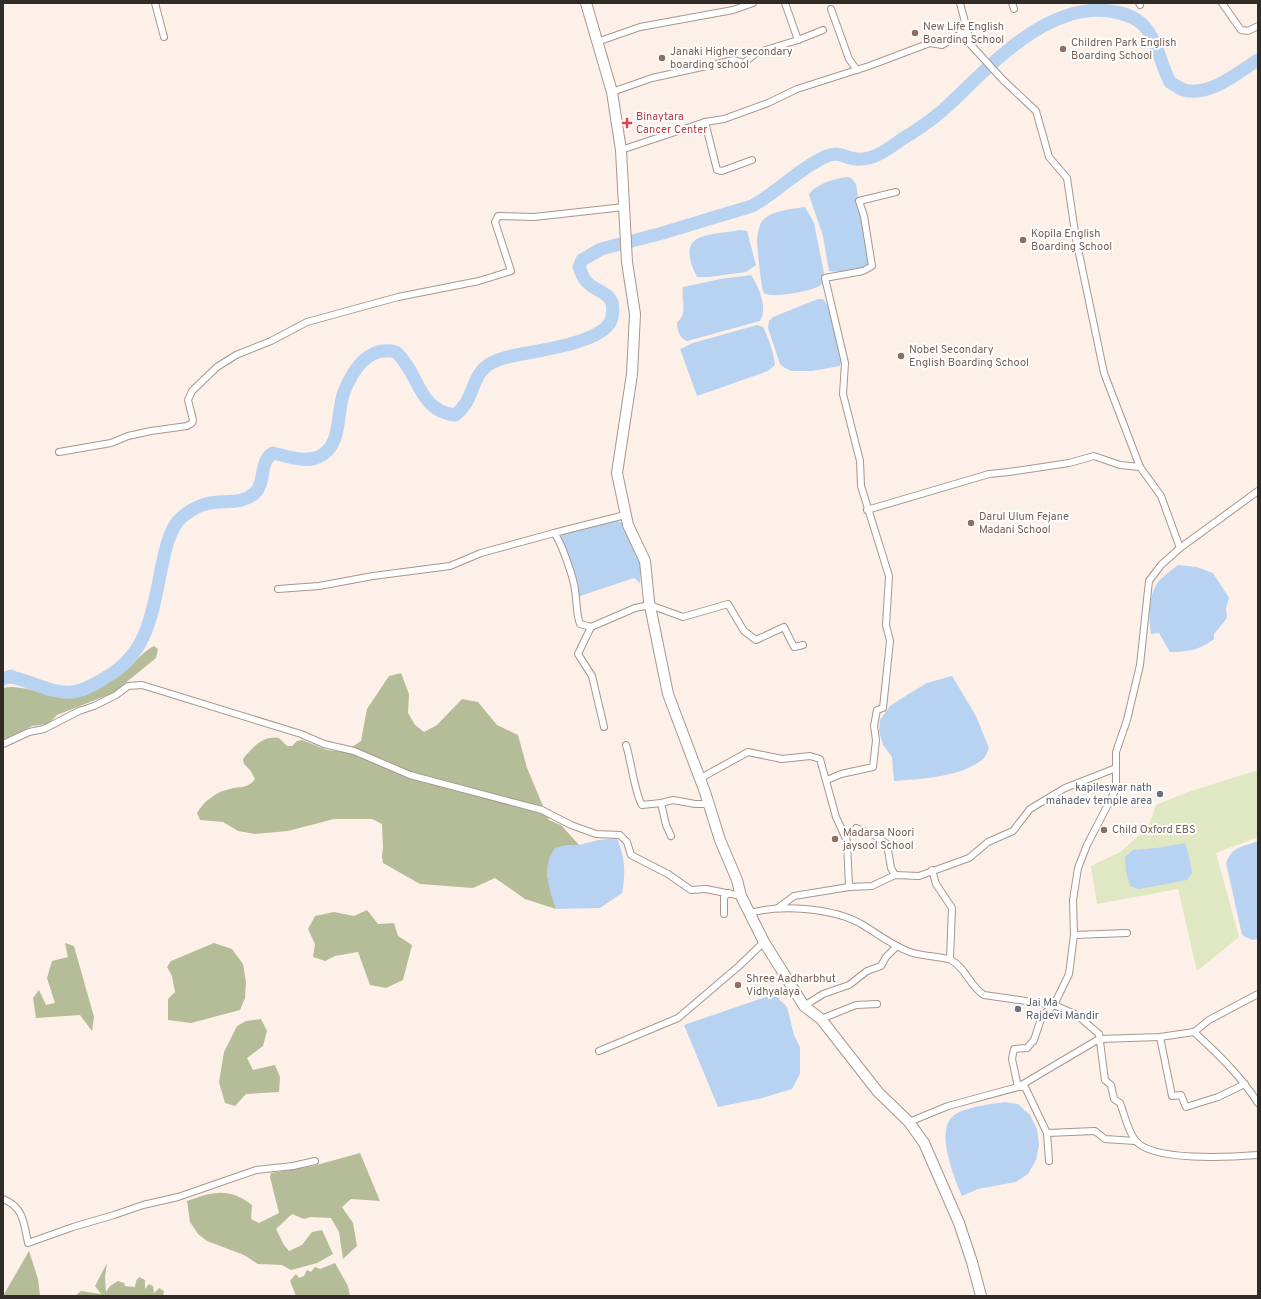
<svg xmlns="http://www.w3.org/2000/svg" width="1261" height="1299" font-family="Overpass,sans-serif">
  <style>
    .green { fill: #dfe8c2 }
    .forest { fill: #b5bd98 }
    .water { fill: #b8d2f1 }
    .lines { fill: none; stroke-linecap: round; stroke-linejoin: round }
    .river { stroke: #b8d2f1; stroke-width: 13 }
    .minor-casing { stroke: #a6978e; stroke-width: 8 }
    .primary-casing { stroke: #a6978e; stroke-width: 12 }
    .minor { stroke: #fff; stroke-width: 6 }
    .primary { stroke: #fff; stroke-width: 10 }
    .education-dot { fill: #8d6e63; stroke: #fff; stroke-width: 1.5 }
    .health-dot { fill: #e0444e; stroke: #fff; stroke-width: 1.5 }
    .worship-dot { fill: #6b7280; stroke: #fff; stroke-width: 1.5 }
    .labels { text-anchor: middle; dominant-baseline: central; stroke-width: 4; stroke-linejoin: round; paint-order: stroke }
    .education-label { font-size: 11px; fill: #785e54; stroke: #fff; text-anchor: start }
    .health-label { font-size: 11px; fill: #be3a42; stroke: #fff; text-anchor: start }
    .worship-label { font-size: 11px; fill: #5b616d; stroke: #fff; text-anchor: end }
  </style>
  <rect width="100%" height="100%" fill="#fdf0e8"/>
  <polygon class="green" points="1258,770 1258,837 1216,853 1239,937 1197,971 1178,889 1097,904 1091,866 1120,852 1148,828 1156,805 1188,792"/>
  <g class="forest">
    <path d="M154,646L158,649L156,658L113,693L57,715L48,724L32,726L3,740V688C21,683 48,697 67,696C83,696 116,679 128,668C137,660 144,651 154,646Z"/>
    <path d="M401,673L409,694L408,713L415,725L424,732L437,725L462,699L478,702L497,725L518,735L527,768L549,820L561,825L579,845H567L547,875L556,909L525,899L495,878L473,888L420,884L383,863L382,857L383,848L382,824L372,819H334L288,831L255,834L238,831L223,822L200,820L197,813C203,802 217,791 230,789C240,786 248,789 255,779L250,770L244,764L243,759C252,748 263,735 279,738L287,746H292L297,741L302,740L327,750L344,752L361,741L367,709L389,676Z"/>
    <polygon points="367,910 378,924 394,923 398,936 412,945 403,980 386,988 370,985 358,952 335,956 325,961 313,957 315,944 308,929 315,916 334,912 354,916"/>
    <polygon points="65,943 74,946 94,1017 92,1031 80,1015 36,1018 33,998 39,990 46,1005 55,1003 47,978 52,961 68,957"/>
    <polygon points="214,943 232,949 243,964 246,982 245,998 240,1010 191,1023 168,1020 168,999 175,992 172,976 167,967 171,961"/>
    <polygon points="261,1019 267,1031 263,1046 247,1058 253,1070 275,1065 280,1077 279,1092 246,1094 235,1106 225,1103 219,1082 224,1052 237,1026 246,1021"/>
    <path d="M360,1153L380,1201L351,1199L342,1207L353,1223L357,1246L343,1259L339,1232L331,1218L311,1217L304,1219L292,1214L276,1229L284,1245L289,1251L302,1245L312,1232L322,1230L333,1254L317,1263L291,1270L282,1265L258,1264L244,1255L207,1241L198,1234L190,1222L187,1201C213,1192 228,1187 252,1205L251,1219L259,1223L279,1213L270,1177L271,1173L313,1166Z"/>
    <polygon points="29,1251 38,1279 40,1296 3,1296"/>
    <polygon points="107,1263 105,1277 106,1292 110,1286 118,1281 124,1283 125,1286 135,1287 136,1281 139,1277 145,1280 145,1289 149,1284 153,1286 154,1293 159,1288 164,1291 163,1296 75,1296 81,1291 101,1294 95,1286"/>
    <polygon points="335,1263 348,1286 350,1296 296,1296 290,1281 296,1274 299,1278 304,1276 307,1270 311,1272 315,1267 320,1269"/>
  </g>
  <g class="water">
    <path d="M848,177L852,179L856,184L869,262C864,273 840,272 829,271L823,236L809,195C815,184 836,178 848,177Z"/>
    <path d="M805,207L814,223L824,273L822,284C816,291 770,299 764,293C761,289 757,245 757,239C758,233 759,223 764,219C774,210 792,209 805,207Z"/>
    <path d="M740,230L747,231L756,265L746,272L709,277H697C674,231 708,236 740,230Z"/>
    <path d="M751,275C759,287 768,308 760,321L687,341C679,338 677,329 677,322C688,314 681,299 683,287L721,279Z"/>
    <path d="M818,299H823C836,316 837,341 841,362L840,366L812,371H792L785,368L780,364L768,328L769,321L773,317Z"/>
    <path d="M757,325L763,327C769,339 773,351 775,365L768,371L697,396L680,349L693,343Z"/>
    <polygon points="614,520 624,523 642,558 640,583 634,578 577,597 579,591 561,535 563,532"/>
    <path d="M1178,565L1197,567L1213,573L1229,598L1226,608L1227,618L1214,634V639C1200,650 1187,652 1170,652L1159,633L1151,634C1149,618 1148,594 1159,581C1164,575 1172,570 1178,565Z"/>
    <path d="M952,676L976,716L989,748C987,752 986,757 983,759C962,777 920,779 894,781L892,757L883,745L879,731L880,720L890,706L907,695L927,683Z"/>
    <path d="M617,838C625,857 626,873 622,893L600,908L556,909C549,889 541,866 555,848L567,845H579L599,840Z"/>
    <path d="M1258,841V939L1252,940L1242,935L1226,863C1232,846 1243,847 1258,841Z"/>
    <polygon points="1185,843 1189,856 1192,873 1187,880 1139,889 1130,886 1126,872 1125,857 1133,850 1157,848"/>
    <polygon points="774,994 787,1007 794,1035 800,1047 800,1074 792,1089 762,1098 718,1107 684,1025"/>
    <path d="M1005,1102L1018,1104L1030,1115L1037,1129L1039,1145L1036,1160L1028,1174L1016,1182L978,1189L962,1196C954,1178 936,1133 952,1117C962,1107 992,1104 1005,1102Z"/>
  </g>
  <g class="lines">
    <path class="river" d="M3,679L11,676L10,677C31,680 50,694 72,692C84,691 97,683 108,676C151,651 153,605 163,561C166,547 169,533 178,521C184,514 197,506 206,504C223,499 240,506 255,493C266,482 259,461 273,453C287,456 305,463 318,457C343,447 336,412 344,392C353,369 369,345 396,352C420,374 418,411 455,415C480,396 466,368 504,358C527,351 607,345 612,317C617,292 599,294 588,283C583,279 581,272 579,267L582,260L601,249L659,234L752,206C778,192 799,168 827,156C839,151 845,158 856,159C874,161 889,148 902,139C916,131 930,121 942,111C987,70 1044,2 1110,11C1123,13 1134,16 1143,25C1158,40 1160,64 1170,82C1176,86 1183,91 1190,91C1214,93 1239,72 1258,60"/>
    <defs>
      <g id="minor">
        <polyline points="155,3 164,37"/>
        <polyline points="960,3 971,45 1003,80 1036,111 1049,157 1067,178 1076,239 1104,373 1140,467 1161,496 1180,548 1258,491"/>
        <polyline points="1012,3 1014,9"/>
        <polyline points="1139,3 1140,5"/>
        <polyline points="1222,3 1241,30 1248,31 1258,26"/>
        <polyline points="831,9 849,59 857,70"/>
        <polyline points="798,40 823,30"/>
        <polyline points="597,42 640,27 733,10 753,3"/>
        <polyline points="612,92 652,78 734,60 744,63 756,53 798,40 785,3"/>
        <polyline points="705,122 717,170 722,171 752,160"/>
        <polyline points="621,150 705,122 724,119 768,103 797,89 869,66 930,43 942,45 969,29"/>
        <polyline points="59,452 111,443 128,436 151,431 187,426 192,423 193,420 188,400 192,391 217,367 236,355 271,341 307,322 398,297 479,281 511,271 495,222 498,216 534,217 624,207"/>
        <polyline points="867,510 989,474 1009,472 1069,463 1094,456 1120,465 1140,467"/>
        <path d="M625,515L554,533C561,541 574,579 575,590C577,602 576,613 580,624L591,627L635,608L650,605L683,617L728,604L744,631L756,640L784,627L794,647L803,645"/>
        <polyline points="278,589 319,586 373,576 450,566 481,553 554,533"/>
        <polyline points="591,627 578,654 592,676 604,727"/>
        <polyline points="3,744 29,732 44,729 79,711 94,706 116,695 128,686 142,685 301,734 324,744 354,751 410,775 542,810 571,825 596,834 620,835 627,842 631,855 668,874 691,890 706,889 741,896"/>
        <path d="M626,745C631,760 635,795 642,805L661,803L673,800L695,804H708"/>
        <polyline points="699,779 748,752 782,759 810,756 820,759 836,817 847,841 849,887"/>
        <polyline points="827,780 841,774 873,767 876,740 874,726 877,710 883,708 890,641 886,625 889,576 861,486 860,461 843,394 845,363 825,278 863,271 872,266 864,216 859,201 896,192"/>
        <polyline points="661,803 666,825 671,836"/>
        <polyline points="856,828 874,835 887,844 891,868 895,875"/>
        <polyline points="932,870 936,884 952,908 950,959"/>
        <polyline points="778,908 794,896 849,887 872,886 895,875 919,876 969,858 988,842 1013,831 1030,809 1065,788 1116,768"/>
        <path d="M750,913C781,904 835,908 863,925C878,934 893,946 910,952C920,956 945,957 951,960C966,968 970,987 984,995L1054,1005L1069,974L1074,935L1073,900L1078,868L1087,845L1116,789V752L1127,720L1140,665L1149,581L1161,565L1180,548"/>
        <polyline points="724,914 724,897 729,893"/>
        <polyline points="1074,935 1127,933"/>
        <polyline points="804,1006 823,994 849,985 867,971 881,966 886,957 897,946"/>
        <polyline points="821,1019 856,1005 877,1004"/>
        <polyline points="1194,1032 1209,1020 1258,994"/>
        <polyline points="1160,1037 1172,1096 1181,1095 1186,1107 1218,1097 1245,1084"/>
        <polyline points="599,1051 678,1018 739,966 764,942"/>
        <path d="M1018,1087L1099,1039L1160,1037L1194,1032C1218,1054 1240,1075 1258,1103"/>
        <polyline points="1018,1087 1025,1087 1047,1133 1049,1161"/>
        <path d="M909,1122L948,1106L1018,1087L1012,1059L1014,1049L1027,1048L1034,1040L1042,1016L1054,1005L1077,1015L1099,1034L1105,1080L1111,1085L1114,1099L1120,1103C1124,1113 1128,1131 1135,1140C1151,1162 1232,1157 1258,1155"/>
        <polyline points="1047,1133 1095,1131 1105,1139 1135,1141"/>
        <path d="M3,1199C24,1207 24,1224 28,1243L73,1227L114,1215L143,1205L178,1197L256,1170L293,1166L315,1161"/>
      </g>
      <polyline id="primary" points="586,3 612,92 621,150 627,262 635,314 632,374 617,473 628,525 645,561 649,601 668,694 705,792 720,840 737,880 741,896 764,942 804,1006 821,1019 878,1092 909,1122 924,1143 959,1223 972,1262 981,1296"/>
    </defs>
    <use href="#minor" class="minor-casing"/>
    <use href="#primary" class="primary-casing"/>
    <use href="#minor" class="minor"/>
    <use href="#primary" class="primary"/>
  </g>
  <g class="education-dot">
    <circle cx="915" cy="33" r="4"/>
    <circle cx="1063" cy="49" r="4"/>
    <circle cx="662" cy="58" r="4"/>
    <circle cx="1023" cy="240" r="4"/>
    <circle cx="901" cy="356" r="4"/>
    <circle cx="971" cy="523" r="4"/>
    <circle cx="1104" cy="830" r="4"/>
    <circle cx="835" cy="839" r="4"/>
    <circle cx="738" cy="985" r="4"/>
  </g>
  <path class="health-dot" d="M625 117h4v4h4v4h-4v4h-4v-4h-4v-4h4z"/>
  <g class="worship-dot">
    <circle cx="1160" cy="794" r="4"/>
    <circle cx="1018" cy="1009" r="4"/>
  </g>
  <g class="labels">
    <g class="education-label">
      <text x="923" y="27">New Life English<tspan x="923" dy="13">Boarding School</tspan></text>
      <text x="1071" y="43">Children Park English<tspan x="1071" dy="13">Boarding School</tspan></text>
      <text x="670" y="52">Janaki Higher secondary<tspan x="670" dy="13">boarding school</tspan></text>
      <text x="1031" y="234">Kopila English<tspan x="1031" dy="13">Boarding School</tspan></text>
      <text x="909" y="350">Nobel Secondary<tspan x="909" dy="13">English Boarding School</tspan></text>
      <text x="979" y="517">Darul Ulum Fejane<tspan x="979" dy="13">Madani School</tspan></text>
      <text x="1112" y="830">Child Oxford EBS</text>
      <text x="843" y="833">Madarsa Noori<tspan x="843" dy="13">jaysool School</tspan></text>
      <text x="746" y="979">Shree Aadharbhut<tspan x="746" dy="13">Vidhyalaya</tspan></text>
    </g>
    <g class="health-label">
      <text x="636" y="117">Binaytara<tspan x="636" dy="13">Cancer Center</tspan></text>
    </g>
    <g class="worship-label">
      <text x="1152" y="788">kapileswar nath<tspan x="1152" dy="13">mahadev temple area</tspan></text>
      <text x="1026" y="1003" text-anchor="start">Jai Ma<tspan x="1026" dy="13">Rajdevi Mandir</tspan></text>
    </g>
  </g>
  <rect width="1261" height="1299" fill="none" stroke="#312b27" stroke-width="8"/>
</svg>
